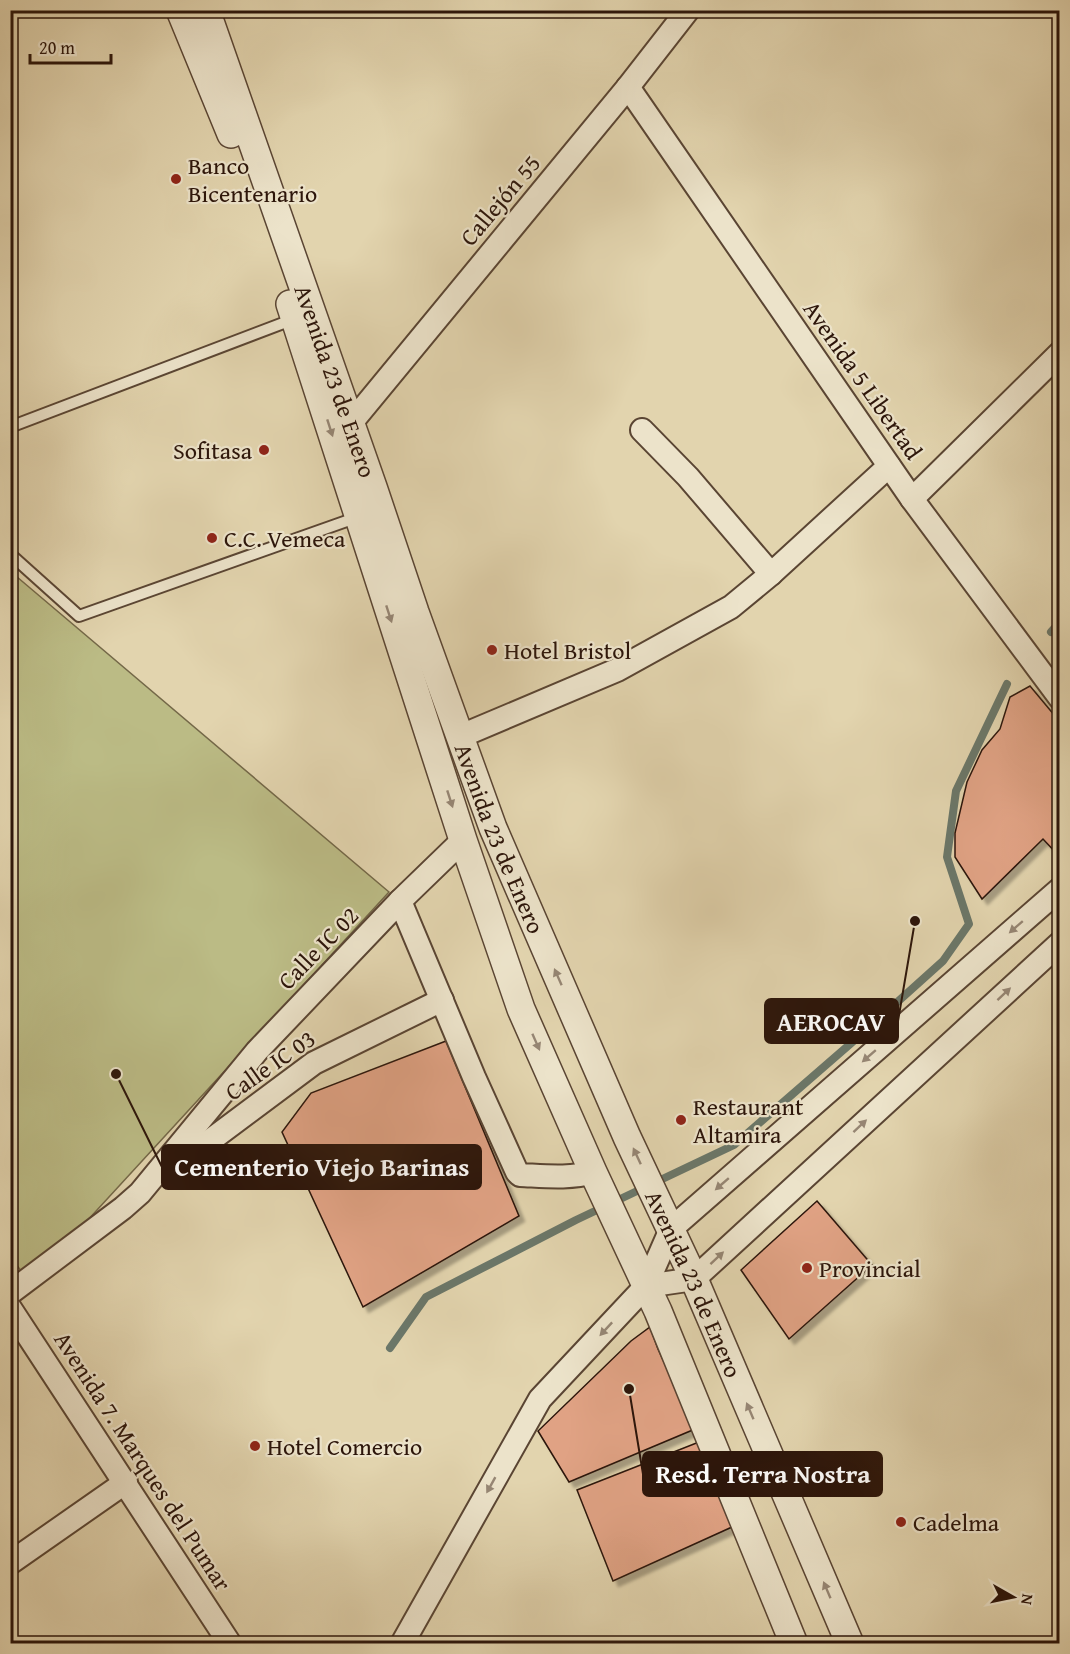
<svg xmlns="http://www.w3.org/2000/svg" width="1070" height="1654" font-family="'Gentium Book Plus',serif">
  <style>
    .green { fill: #bbbb85; stroke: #746848; stroke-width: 1.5 }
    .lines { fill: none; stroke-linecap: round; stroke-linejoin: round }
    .stream { stroke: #6b7769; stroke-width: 8 }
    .building { fill: #e0a284; stroke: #2c150a; stroke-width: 1.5; filter: url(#shadow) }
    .service-casing { stroke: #5a4533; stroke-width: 14 }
    .minor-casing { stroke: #5a4533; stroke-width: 26 }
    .tertiary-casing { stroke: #5a4533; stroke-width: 30 }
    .service { stroke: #ece3ca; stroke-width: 10 }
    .minor { stroke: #ece3ca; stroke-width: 22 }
    .tertiary { stroke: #ece3ca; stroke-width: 27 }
    .oneway { fill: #968674 }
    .poi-dot { fill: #8f2418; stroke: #ece3ca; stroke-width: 2 }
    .labels { text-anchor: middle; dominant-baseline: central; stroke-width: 4.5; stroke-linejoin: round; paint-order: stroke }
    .poi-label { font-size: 24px; fill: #2c150a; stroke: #ece3ca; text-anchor: start }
    .street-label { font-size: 24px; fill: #2c150a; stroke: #ece3ca }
    .leader { fill: none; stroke: #2c150a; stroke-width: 2 }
    .callout-dot { fill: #2c150a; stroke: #ece3ca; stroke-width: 2 }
    .callout { fill: #2c150a; stroke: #2c150a; stroke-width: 2 }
    .callout-label { font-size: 26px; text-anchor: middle; font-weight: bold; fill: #fff }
  </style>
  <defs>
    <filter id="shadow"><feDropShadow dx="5.5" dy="5.5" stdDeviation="1.5" flood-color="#0004"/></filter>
  </defs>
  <rect width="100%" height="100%" fill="#e2d4ae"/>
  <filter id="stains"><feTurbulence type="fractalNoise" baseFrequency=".00333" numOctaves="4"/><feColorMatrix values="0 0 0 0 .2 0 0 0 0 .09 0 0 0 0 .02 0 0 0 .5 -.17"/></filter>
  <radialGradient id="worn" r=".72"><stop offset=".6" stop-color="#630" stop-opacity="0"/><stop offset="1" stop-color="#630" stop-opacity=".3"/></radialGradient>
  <polygon class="green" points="10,571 389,892 30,1283 10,1256"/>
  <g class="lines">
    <g class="stream">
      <polyline points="1051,632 1060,622"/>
      <polyline points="390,1348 426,1297 576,1220 734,1145 864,1032 943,961 969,924 947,857 956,791 1007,684"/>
    </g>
  </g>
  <g class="building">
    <polygon points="1030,686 1060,722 1060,857 1043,839 982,899 955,857 955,833 967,782 982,750 1000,729 1010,697"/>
    <polygon points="446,1041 519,1216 363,1307 282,1132 311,1093"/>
    <polygon points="817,1201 872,1265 789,1339 741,1270"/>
    <polygon points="650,1327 658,1349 695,1429 569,1482 538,1431 631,1341"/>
    <polygon points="699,1442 732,1527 613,1581 577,1490"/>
  </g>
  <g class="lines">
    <defs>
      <g id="service">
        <polyline points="10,427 294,319"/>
        <polyline points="10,554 79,616 358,517"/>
      </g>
      <g id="minor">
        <polyline points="628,87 912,499 1060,698"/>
        <polyline points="351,423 628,87 688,10"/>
        <polyline points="642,430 688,477 771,574"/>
        <polyline points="912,499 1060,353"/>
        <polyline points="461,736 617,670 731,607 771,574 889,466"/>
        <polyline points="400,901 463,840"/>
        <polyline points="168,1172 314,1063 442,1000"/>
        <polyline points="646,1286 694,1279 1060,943"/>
        <path d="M10,1293L123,1208L140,1193L257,1051L400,901L474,1077L517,1172L520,1175C544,1176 570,1179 593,1172"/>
        <polyline points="10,1308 230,1644"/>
        <polyline points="10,1563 126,1482"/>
        <polyline points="402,1644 540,1399 646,1286 671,1229 1060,889"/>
      </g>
      <g id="tertiary">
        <polyline points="180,10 231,134"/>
        <path id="s1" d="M206,10L373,487L415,612L493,828L627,1137L694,1279L850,1644"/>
        <polyline points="290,304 463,840 521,1009 593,1172 658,1311 794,1644"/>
      </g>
    </defs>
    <use href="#service" class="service-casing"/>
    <use href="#minor" class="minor-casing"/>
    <use href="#tertiary" class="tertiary-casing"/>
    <use href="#service" class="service"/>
    <use href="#minor" class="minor"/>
    <use href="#tertiary" class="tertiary"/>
  </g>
  <defs><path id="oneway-solid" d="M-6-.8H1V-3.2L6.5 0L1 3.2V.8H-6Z" transform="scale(1.5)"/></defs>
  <g class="oneway">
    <use href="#oneway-solid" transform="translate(330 428) rotate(72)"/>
    <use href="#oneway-solid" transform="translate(389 614) rotate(72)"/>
    <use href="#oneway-solid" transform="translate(450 799) rotate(72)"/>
    <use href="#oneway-solid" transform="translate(1016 927) rotate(139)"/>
    <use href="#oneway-solid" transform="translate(558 977) rotate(-114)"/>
    <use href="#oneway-solid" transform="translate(1004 994) rotate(-43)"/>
    <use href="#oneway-solid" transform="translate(536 1042) rotate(66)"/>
    <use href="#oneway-solid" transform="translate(869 1056) rotate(139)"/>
    <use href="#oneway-solid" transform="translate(860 1126) rotate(-43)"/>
    <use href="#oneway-solid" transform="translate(637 1156) rotate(-115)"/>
    <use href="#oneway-solid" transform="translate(722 1184) rotate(139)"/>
    <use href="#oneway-solid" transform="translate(717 1258) rotate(-43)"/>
    <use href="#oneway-solid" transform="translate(606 1329) rotate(133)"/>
    <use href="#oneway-solid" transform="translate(750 1411) rotate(-113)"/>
    <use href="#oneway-solid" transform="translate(491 1485) rotate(119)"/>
    <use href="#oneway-solid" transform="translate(827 1590) rotate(-113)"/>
  </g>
  <g class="poi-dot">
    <circle cx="176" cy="179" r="6"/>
    <circle cx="264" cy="450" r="6"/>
    <circle cx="212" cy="538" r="6"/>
    <circle cx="492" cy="650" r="6"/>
    <circle cx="681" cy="1120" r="6"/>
    <circle cx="807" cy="1268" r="6"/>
    <circle cx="255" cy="1446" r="6"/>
    <circle cx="901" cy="1522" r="6"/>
  </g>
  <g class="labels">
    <g class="poi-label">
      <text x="188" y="165">Banco<tspan x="188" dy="28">Bicentenario</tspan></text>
      <text x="252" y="450" text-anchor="end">Sofitasa</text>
      <text x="224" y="538">C.C. Vemeca</text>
      <text x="504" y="650">Hotel Bristol</text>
      <text x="693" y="1106">Restaurant<tspan x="693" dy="28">Altamira</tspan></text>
      <text x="819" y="1268">Provincial</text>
      <text x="267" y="1446">Hotel Comercio</text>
      <text x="913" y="1522">Cadelma</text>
    </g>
    <g class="street-label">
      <text transform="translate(500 200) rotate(-50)">Callejón 55</text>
      <text transform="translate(863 380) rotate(55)">Avenida 5 Libertad</text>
      <text stroke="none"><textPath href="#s1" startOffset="393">Avenida 23 de Enero</textPath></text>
      <text stroke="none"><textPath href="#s1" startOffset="879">Avenida 23 de Enero</textPath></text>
      <text transform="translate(318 948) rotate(-46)">Calle IC 02</text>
      <text transform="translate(270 1065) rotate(-35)">Calle IC 03</text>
      <text stroke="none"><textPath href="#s1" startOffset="1365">Avenida 23 de Enero</textPath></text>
      <text transform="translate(143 1461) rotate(57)">Avenida 7. Marques del Pumar</text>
    </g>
  </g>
  <path class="leader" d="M915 921L898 1021M116 1074L162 1167M629 1389L643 1474"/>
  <g class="callout-dot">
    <circle cx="915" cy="921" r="6"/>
    <circle cx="116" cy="1074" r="6"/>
    <circle cx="629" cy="1389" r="6"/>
  </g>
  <g class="callout">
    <rect x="765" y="999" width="133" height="44" rx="6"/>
    <rect x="162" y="1145" width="319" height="44" rx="6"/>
    <rect x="643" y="1452" width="239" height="44" rx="6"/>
  </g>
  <g class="callout-label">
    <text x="831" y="1031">AEROCAV</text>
    <text x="322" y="1176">Cementerio Viejo Barinas</text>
    <text x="763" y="1483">Resd. Terra Nostra</text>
  </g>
  <rect width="1070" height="1654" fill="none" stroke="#e2d4ae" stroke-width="36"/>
  <rect x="12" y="12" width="1046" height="1630" fill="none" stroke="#2c150a" stroke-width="3"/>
  <rect x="18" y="18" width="1034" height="1618" fill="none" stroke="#2c150a" stroke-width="1.5"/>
  <g transform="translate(1013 1597) rotate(99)" stroke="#ece3ca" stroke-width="4.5" paint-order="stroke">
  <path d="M0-4.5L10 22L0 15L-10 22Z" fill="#2c150a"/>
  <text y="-9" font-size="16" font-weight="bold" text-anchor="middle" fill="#2c150a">N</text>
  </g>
  <path d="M30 54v9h81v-9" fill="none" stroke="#2c150a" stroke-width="3"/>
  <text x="39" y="54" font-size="18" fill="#2c150a" stroke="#ece3ca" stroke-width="4.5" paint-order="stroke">20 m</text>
  <rect width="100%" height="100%" filter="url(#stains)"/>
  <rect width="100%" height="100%" fill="url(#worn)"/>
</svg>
